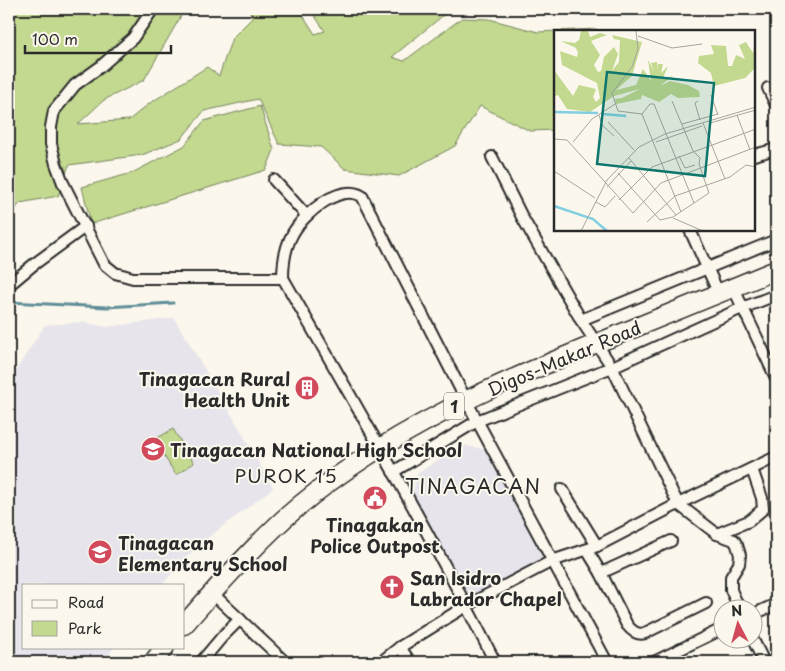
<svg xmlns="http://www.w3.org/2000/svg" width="785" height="671" font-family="'Playpen Sans',sans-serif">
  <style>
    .built { fill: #e7e4eb }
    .green { fill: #c2d98f; stroke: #76825d }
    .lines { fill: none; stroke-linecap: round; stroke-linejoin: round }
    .stream { stroke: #5f8d98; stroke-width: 3 }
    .street-casing { stroke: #2b2b2b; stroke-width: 14 }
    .highway-casing { stroke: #2b2b2b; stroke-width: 21 }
    .street { stroke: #fbf7ec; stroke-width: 10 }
    .highway { stroke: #fbf7ec; stroke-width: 18 }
    .labels { text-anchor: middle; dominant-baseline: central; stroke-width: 4; stroke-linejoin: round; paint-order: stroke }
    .shield { fill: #fbf7ec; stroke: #696865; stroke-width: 1 }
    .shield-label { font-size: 16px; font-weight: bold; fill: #2b2b2b }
    .street-label { font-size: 18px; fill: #2b2b2b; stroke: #fbf7ec }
    .poi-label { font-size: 18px; font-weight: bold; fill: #2b2b2b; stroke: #fbf7ec; text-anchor: start }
    .neighbourhood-label { font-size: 19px; letter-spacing: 1px; fill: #2b2b2b; stroke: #fbf7ec }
    .quarter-label { font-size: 20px; letter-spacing: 1px; fill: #2b2b2b; stroke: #fbf7ec }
    .inset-river { fill: none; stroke: #81cfe0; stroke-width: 2.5 }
    .inset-road { fill: none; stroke: #a8a59f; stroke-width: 1 }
    .view { fill: #0f766e; fill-opacity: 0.15; stroke: #0f766e; stroke-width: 2.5 }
    .inset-edge { fill: none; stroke: #2b2b2b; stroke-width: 2.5 }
  </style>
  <rect width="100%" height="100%" fill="#fbf7ec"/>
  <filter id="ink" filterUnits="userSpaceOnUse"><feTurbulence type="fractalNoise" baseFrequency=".02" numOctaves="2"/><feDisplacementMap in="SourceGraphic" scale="10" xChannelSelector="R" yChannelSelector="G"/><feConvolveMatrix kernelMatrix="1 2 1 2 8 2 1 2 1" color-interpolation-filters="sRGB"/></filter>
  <g filter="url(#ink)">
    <g class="built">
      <polygon points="174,318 225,403 273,488 201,543 181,562 162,585 24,585 24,647 114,647 104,662 9,662 9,381 45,325 83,322 107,327"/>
      <polygon points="462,445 488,450 546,559 469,602 411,494 418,473"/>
    </g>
    <g class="green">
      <polygon points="9,9 185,9 144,80 104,100 78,124 129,120 150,103 207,67 219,76 232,38 252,18 249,9 299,9 315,34 325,31 310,9 400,9 396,14 403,9 451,9 392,57 404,61 462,18 489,19 538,32 596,29 599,31 555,31 555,130 530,131 480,106 455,146 399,176 345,169 321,147 279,144 258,99 204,111 181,139 142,155 69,165 58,196 20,203 9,218"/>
      <polygon points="260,106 274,150 266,170 91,224 82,187 132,173 184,146 204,121"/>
      <polygon points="173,429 194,463 176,475 154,440"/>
    </g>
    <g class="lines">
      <polyline class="stream" points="9,302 106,307 173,303"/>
      <defs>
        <g id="street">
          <polyline points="153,9 133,38 100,67 75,85 54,111 51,127 51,144 56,164 63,183 104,264 115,273 133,278 283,278"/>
          <polyline points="768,88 776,105"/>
          <polyline points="754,155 776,149"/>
          <polyline points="492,157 522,217 581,320 612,367 678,504 717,534 734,540 737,545 740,555 739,564 731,577 731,590 739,608"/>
          <polyline points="274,180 306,215"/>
          <polyline points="690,230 719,294"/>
          <polyline points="9,285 33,265 86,226"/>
          <polyline points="733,287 776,378"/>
          <polyline points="581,320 776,240"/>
          <polyline points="393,472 477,421 612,367 742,308 776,295"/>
          <polyline points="562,489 597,546"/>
          <polyline points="717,534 749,521 763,509 762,498 752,469"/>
          <path d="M587,550L601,573L627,625C631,630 637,636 645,633L706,603"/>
          <polyline points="601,573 671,541"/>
          <polyline points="212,593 285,662"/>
          <polyline points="752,615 776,604"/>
          <polyline points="752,638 764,662"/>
          <polyline points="400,647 410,662"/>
          <polyline points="201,662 222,637 240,619"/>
          <polyline points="381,662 400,647 466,606 552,561 597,546 678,504 776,457"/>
          <path d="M495,662C429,531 356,405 283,278C283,263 285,247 293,233C304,214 339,183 362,196L466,400L607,662"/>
          <polyline points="654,662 722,629"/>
        </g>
        <g id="highway">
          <path d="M184,625C216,588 249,551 285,518C383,431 503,381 622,333C674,312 725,291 776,270"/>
          <polyline points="153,662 165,647"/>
        </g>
      </defs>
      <use href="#street" class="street-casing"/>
      <use href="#highway" class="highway-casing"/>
      <use href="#street" class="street"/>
      <use href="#highway" class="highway"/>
    </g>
  </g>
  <defs>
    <symbol id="building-disc" viewBox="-11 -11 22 22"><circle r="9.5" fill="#d1495b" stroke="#fbf7ec"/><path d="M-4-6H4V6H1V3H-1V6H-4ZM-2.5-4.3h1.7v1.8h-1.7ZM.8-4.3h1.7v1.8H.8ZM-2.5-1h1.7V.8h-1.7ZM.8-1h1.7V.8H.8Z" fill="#fff"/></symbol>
    <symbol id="school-disc" viewBox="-11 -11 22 22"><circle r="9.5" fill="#d1495b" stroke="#fbf7ec"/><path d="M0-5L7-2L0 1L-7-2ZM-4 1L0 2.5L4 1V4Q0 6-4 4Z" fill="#fff"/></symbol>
    <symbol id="civic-disc" viewBox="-11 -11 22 22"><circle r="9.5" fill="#d1495b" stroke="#fbf7ec"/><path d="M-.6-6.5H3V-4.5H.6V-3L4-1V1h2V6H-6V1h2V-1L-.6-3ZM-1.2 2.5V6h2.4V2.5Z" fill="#fff"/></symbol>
    <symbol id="church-disc" viewBox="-11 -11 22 22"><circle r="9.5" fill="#d1495b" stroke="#fbf7ec"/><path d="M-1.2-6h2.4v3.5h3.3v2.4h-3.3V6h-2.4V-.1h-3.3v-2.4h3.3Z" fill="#fff"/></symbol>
  </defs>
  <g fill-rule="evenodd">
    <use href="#building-disc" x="293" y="374" width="28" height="28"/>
    <use href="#school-disc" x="139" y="435" width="28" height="28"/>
    <use href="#civic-disc" x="361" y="484" width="28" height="28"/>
    <use href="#school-disc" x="86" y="538" width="28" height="28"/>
    <use href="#church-disc" x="378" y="573" width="28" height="28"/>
  </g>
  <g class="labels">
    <rect class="shield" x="444" y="392.5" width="20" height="27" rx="4"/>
    <g class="shield-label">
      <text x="454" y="406">1</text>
    </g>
    <g class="street-label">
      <text transform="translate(564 358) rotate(-23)">Digos-Makar Road</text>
    </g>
    <g class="poi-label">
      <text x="290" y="378" text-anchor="end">Tinagacan Rural<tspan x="290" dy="21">Health Unit</tspan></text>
      <text x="170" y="449">Tinagacan National High School</text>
      <text x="375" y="524" text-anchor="middle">Tinagakan<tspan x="375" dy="21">Police Outpost</tspan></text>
      <text x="118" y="542">Tinagacan<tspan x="118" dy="21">Elementary School</tspan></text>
      <text x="410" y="577">San Isidro<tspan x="410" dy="21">Labrador Chapel</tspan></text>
    </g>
    <g class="neighbourhood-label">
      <text x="286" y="475">PUROK 15</text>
    </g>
    <g class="quarter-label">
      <text x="473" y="486">TINAGACAN</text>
    </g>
  </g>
  <g transform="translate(554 30)">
    <rect width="201" height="201" fill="#fbf7ec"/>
    <path d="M27,1H34L36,7L46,3L53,5L37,11L46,25L40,35L44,42L47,41L50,27L60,17L64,24L58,41L65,32L66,10L60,9L58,5L88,12L78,46L62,60L82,55L89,39L97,51L94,30L100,41L97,33L103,32L104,40V34H109L107,43L114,36L109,48L119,46L106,56L116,51L134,55L145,61L146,67L124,68L117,64L105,72L88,65L87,69L62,74L61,69L68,68L86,59L60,66L36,82L13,79L4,65L1,66L0,40L19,66L25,55L42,59L39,67L42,72L46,68L43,53L8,35L6,21L23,27L24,23L22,18L7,11L21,13L25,10ZM192,12L199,23L201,12V38L191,48L160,56L157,43L144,33L145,26L160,24L157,15L172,16L174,36H178L182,25L191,29L185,15Z" fill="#c2d98f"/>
    <path class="inset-river" d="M0,82L44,83M49,84L72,86M0,176L39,189L53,201"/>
    <path class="inset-road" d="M82,1L84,19L78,37L58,63L64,81L88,84M84,6L118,18L148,14M157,65L164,85M144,71L141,73L146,90M45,85L48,95L60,106M183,85L196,120M54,92L80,120M149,93L171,149M156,93L202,80M128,94L164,84M0,109L13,110L79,183L107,153L202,117M19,112L38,89L61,74M102,112L148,96M125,126L131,138L141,135M75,128L122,185M0,141L41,168M64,143L106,190L119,187L155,163L145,134L146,128L139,121L118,71M53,157L77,131M65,170L98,137L202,99M42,172L51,177L61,166M127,182L88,84L96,74H100L140,173M119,188L149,201M93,192L121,166L176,147L192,135L202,137M27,201L53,150L85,117L111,104L202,77"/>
    <path class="view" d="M53,42L160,53L151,146L43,134Z"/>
    <rect width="201" height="201" class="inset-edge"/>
  </g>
  <rect width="785" height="671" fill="none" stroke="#fbf7ec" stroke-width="30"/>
  <rect x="15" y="15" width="755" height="641" fill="none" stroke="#2b2b2b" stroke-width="2" filter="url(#ink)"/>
  <rect x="22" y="584" width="162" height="65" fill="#fbf7ec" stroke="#a8a59f"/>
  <rect x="32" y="600" width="25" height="8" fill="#fbf7ec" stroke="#a8a59f"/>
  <text x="68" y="608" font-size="15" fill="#2b2b2b">Road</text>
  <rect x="32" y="621" width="25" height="15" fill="#c2d98f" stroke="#a8a59f"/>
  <text x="68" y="634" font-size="15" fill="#2b2b2b">Park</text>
  <g transform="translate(738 624) rotate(354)"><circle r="24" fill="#fbf7ec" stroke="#a8a59f"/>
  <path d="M0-4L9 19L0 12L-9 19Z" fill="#d1495b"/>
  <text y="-8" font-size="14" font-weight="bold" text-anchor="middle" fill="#2b2b2b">N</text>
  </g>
  <path d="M25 45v8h146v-8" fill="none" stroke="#2b2b2b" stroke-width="2.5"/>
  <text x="32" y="45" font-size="15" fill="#2b2b2b" stroke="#fbf7ec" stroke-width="4" paint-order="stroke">100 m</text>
</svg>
